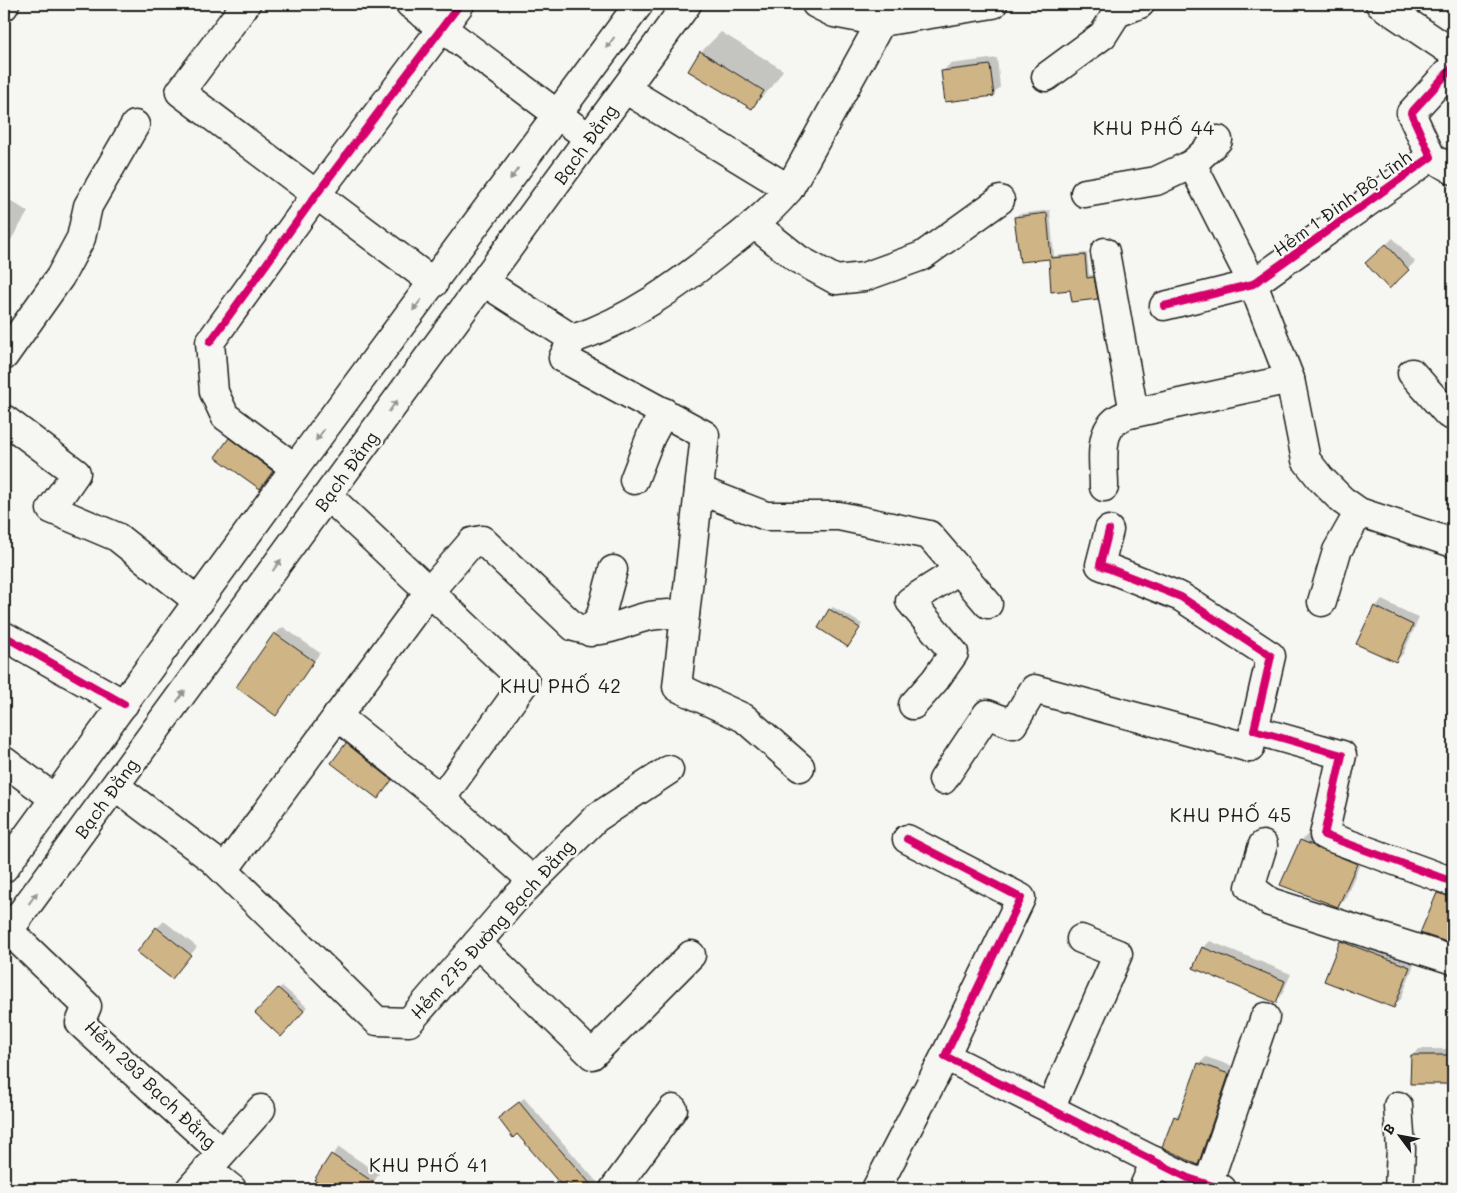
<svg xmlns="http://www.w3.org/2000/svg" width="1457" height="1193" font-family="Mali,sans-serif">
  <style>
    .shadow { fill: #0003 }
    .building { fill: #cfb485; stroke: #1c1c1c }
    .lines { fill: none; stroke-linecap: round; stroke-linejoin: round }
    .minor-casing { stroke: #1c1c1c; stroke-width: 31 }
    .major-casing { stroke: #1c1c1c; stroke-width: 31 }
    .minor { stroke: #f6f6f2; stroke-width: 28 }
    .major { stroke: #f6f6f2; stroke-width: 28 }
    .cycleway-casing { stroke: #f6f6f2; stroke-width: 11 }
    .cycleway { stroke: #d6006c; stroke-width: 8 }
    .oneway { fill: #949492 }
    .labels { text-anchor: middle; dominant-baseline: central; stroke-width: 5; stroke-linejoin: round; paint-order: stroke }
    .street-label { font-size: 18px; fill: #1c1c1c; stroke: #f6f6f2 }
    .neighbourhood-label { font-size: 19px; letter-spacing: 1px; fill: #1c1c1c; stroke: #f6f6f2 }
  </style>
  <rect width="100%" height="100%" fill="#f6f6f2"/>
  <filter id="ink" filterUnits="userSpaceOnUse"><feTurbulence type="fractalNoise" baseFrequency=".02" numOctaves="2"/><feDisplacementMap in="SourceGraphic" scale="10" xChannelSelector="R" yChannelSelector="G"/><feConvolveMatrix kernelMatrix="1 2 1 2 8 2 1 2 1" color-interpolation-filters="sRGB"/></filter>
  <g filter="url(#ink)">
    <g class="shadow">
      <polygon points="721,32 783,70 772,87 752,107 701,52"/>
      <polygon points="997,58 1000,87 993,95 942,72 950,64"/>
      <polygon points="4,196 28,212 4,251"/>
      <polygon points="1050,210 1054,256 1087,253 1089,275 1097,274 1100,295 1097,298 1071,288 1050,257 1015,218 1018,214"/>
      <polygon points="1393,238 1415,262 1389,287 1367,263"/>
      <polygon points="237,432 279,464 260,488 230,439"/>
      <polygon points="1382,600 1419,618 1403,654 1396,661 1375,607"/>
      <polygon points="833,607 862,624 848,646 830,610"/>
      <polygon points="283,627 320,653 275,715 275,634"/>
      <polygon points="353,739 397,774 378,797 347,744"/>
      <polygon points="1453,767 1453,786 1450,786"/>
      <polygon points="1308,834 1363,857 1345,899 1338,906 1301,841"/>
      <polygon points="1445,886 1453,889 1453,942 1422,932 1438,893"/>
      <polygon points="164,921 197,947 172,977 157,928"/>
      <polygon points="1349,934 1416,959 1401,999 1394,1006 1326,980 1342,941"/>
      <polygon points="1210,941 1291,974 1282,994 1275,1001 1203,948"/>
      <polygon points="282,986 307,1007 281,1035 257,1013"/>
      <polygon points="1419,1049 1453,1049 1453,1083 1411,1083 1412,1056"/>
      <polygon points="1206,1057 1235,1067 1205,1156 1198,1163 1175,1117 1182,1109 1199,1064"/>
      <polygon points="524,1098 603,1189 578,1189 566,1181 505,1113"/>
      <polygon points="339,1147 379,1174 369,1189 330,1189 315,1179"/>
    </g>
    <g class="building">
      <polygon points="700,51 764,91 752,109 688,71"/>
      <polygon points="990,65 994,96 945,102 941,71"/>
      <polygon points="1047,213 1051,258 1085,255 1087,278 1094,277 1098,299 1072,302 1070,290 1051,292 1049,259 1020,262 1014,217"/>
      <polygon points="1386,244 1409,270 1389,289 1365,263"/>
      <polygon points="229,438 273,471 260,489 215,457"/>
      <polygon points="1374,606 1413,625 1396,662 1356,644"/>
      <polygon points="829,609 860,628 848,647 818,628"/>
      <polygon points="274,633 314,661 276,716 236,687"/>
      <polygon points="346,743 392,780 378,799 331,763"/>
      <polygon points="1300,840 1357,864 1338,907 1280,885"/>
      <polygon points="1437,893 1453,897 1453,944 1420,933"/>
      <polygon points="156,927 191,955 172,979 137,952"/>
      <polygon points="1340,941 1410,967 1394,1008 1324,981"/>
      <polygon points="1202,947 1285,981 1276,1003 1193,968"/>
      <polygon points="278,988 304,1011 281,1037 255,1013"/>
      <polygon points="1411,1055 1453,1055 1453,1084 1410,1084"/>
      <polygon points="1198,1063 1229,1074 1198,1165 1162,1147 1174,1116 1178,1118"/>
      <polygon points="519,1102 538,1125 595,1189 576,1189 566,1182 562,1186 517,1134 513,1138 498,1118"/>
      <polygon points="331,1154 384,1189 328,1189 314,1180"/>
    </g>
    <g class="lines">
      <defs>
        <g id="minor">
          <polyline points="246,4 180,92 434,283"/>
          <polyline points="410,4 589,138"/>
          <polyline points="816,4 834,13 881,22 993,4"/>
          <polyline points="1380,4 1453,53"/>
          <polyline points="4,6 5,4"/>
          <polyline points="1046,77 1103,35 1117,13 1140,4"/>
          <polyline points="1431,157 1453,170"/>
          <polyline points="1192,164 1253,284 1290,379 1306,460 1321,479 1342,500 1359,512 1453,543"/>
          <polyline points="789,189 881,22"/>
          <polyline points="1085,193 1156,181 1192,164 1218,140"/>
          <polyline points="754,224 798,259 836,280 864,277 922,256 1000,200"/>
          <polyline points="1105,252 1134,413 1290,379"/>
          <polyline points="484,282 573,339 563,358 705,435 677,687 744,718 800,767"/>
          <polyline points="1164,306 1253,284 1431,157 1411,113 1453,67"/>
          <path d="M573,339C630,320 678,285 724,248C748,230 770,212 789,189L625,89"/>
          <polyline points="4,356 60,277 81,238 88,206 135,125"/>
          <polyline points="1412,373 1448,414 1453,416"/>
          <polyline points="4,419 76,473 51,509 117,537 199,602"/>
          <polyline points="295,468 225,416 214,392 210,342 316,195 460,4"/>
          <polyline points="634,480 651,436 664,412"/>
          <path d="M1104,487C1104,457 1095,420 1134,413"/>
          <polyline points="699,490 766,516 839,516 929,535 959,570 910,601 954,653 935,680 913,705"/>
          <polyline points="328,496 525,682 441,799"/>
          <polyline points="959,570 988,604"/>
          <polyline points="1322,602 1337,551 1359,512"/>
          <polyline points="590,632 601,615 613,570"/>
          <polyline points="4,636 124,704"/>
          <polyline points="337,716 441,799 533,881"/>
          <polyline points="1254,730 1342,755 1324,835 1453,882"/>
          <polyline points="4,761 55,799"/>
          <polyline points="943,780 987,714 1013,724 1034,689 1250,748 1271,656 1181,597 1100,565 1109,530"/>
          <polyline points="115,786 212,859 377,1021 409,1022 515,899 596,818 669,770"/>
          <polyline points="907,839 1021,898 945,1056 1188,1178 1222,1189"/>
          <polyline points="1263,845 1250,887 1270,902 1453,960"/>
          <path d="M224,870L429,592L472,542L482,540L574,627C606,637 620,622 650,616C661,614 674,614 685,613"/>
          <polyline points="9,931 87,1006 80,1023 221,1152"/>
          <polyline points="477,943 592,1055 691,955"/>
          <polyline points="1398,1106 1401,1149 1399,1189"/>
          <polyline points="1050,1109 1118,954 1081,939"/>
          <polyline points="207,1169 232,1189"/>
          <polyline points="1208,1184 1265,1017"/>
          <polyline points="190,1189 261,1109"/>
          <polyline points="614,1189 673,1109"/>
          <polyline points="876,1189 945,1056"/>
          <polyline points="1143,1189 1155,1161"/>
        </g>
        <g id="major">
          <polyline points="4,868 295,468 639,4"/>
          <polyline points="4,937 687,4"/>
        </g>
      </defs>
      <use href="#minor" class="minor-casing"/>
      <use href="#major" class="major-casing"/>
      <use href="#minor" class="minor"/>
      <use href="#major" class="major"/>
      <defs>
        <g id="cycleway">
          <polyline points="1164,306 1253,284 1431,157 1411,113 1453,67"/>
          <polyline points="210,342 316,195 460,4"/>
          <polyline points="1109,530 1100,565 1181,597 1271,656 1254,730 1342,755 1324,835 1453,882"/>
          <polyline points="4,636 124,704"/>
          <polyline points="907,839 1021,898 945,1056 1188,1178 1222,1189"/>
        </g>
      </defs>
      <use href="#cycleway" class="cycleway-casing"/>
      <use href="#cycleway" class="cycleway"/>
    </g>
    <defs><path id="oneway-solid" d="M-6-.8H1V-3.2L6.5 0L1 3.2V.8H-6Z" transform="scale(1.25)"/></defs>
    <g class="oneway">
      <use href="#oneway-solid" transform="translate(610 43) rotate(126)"/>
      <use href="#oneway-solid" transform="translate(514 174) rotate(126)"/>
      <use href="#oneway-solid" transform="translate(417 305) rotate(127)"/>
      <use href="#oneway-solid" transform="translate(393 406) rotate(-54)"/>
      <use href="#oneway-solid" transform="translate(320 435) rotate(127)"/>
      <use href="#oneway-solid" transform="translate(277 565) rotate(-54)"/>
      <use href="#oneway-solid" transform="translate(181 696) rotate(-54)"/>
      <use href="#oneway-solid" transform="translate(33 898) rotate(-54)"/>
    </g>
  </g>
  <g class="labels">
    <g class="street-label">
      <text transform="translate(585 144) rotate(-54)">Bạch Đằng</text>
      <text transform="translate(1342 203) rotate(-36)">Hẻm 1 Đinh Bộ Lĩnh</text>
      <text transform="translate(346 471) rotate(-54)">Bạch Đằng</text>
      <text transform="translate(106 798) rotate(-54)">Bạch Đằng</text>
      <text transform="translate(492 929) rotate(-48)">Hẻm 275 Đường Bạch Đằng</text>
      <text transform="translate(151 1084) rotate(44)">Hẻm 293 Bạch Đằng</text>
    </g>
    <g class="neighbourhood-label">
      <text x="1154" y="127">KHU PHỐ 44</text>
      <text x="561" y="685">KHU PHỐ 42</text>
      <text x="1231" y="814">KHU PHỐ 45</text>
      <text x="429" y="1164">KHU PHỐ 41</text>
    </g>
  </g>
  <rect width="1457" height="1193" fill="none" stroke="#f6f6f2" stroke-width="20"/>
  <rect x="10" y="10" width="1437" height="1173" fill="none" stroke="#1c1c1c" stroke-width="2" filter="url(#ink)"/>
  <g transform="translate(1400 1136) rotate(302)" stroke="#f6f6f2" stroke-width="4" paint-order="stroke">
  <path d="M0-4L9 19L0 12L-9 19Z" fill="#1c1c1c"/>
  <text y="-8" font-size="14" font-weight="bold" text-anchor="middle" fill="#1c1c1c">B</text>
  </g>
</svg>
